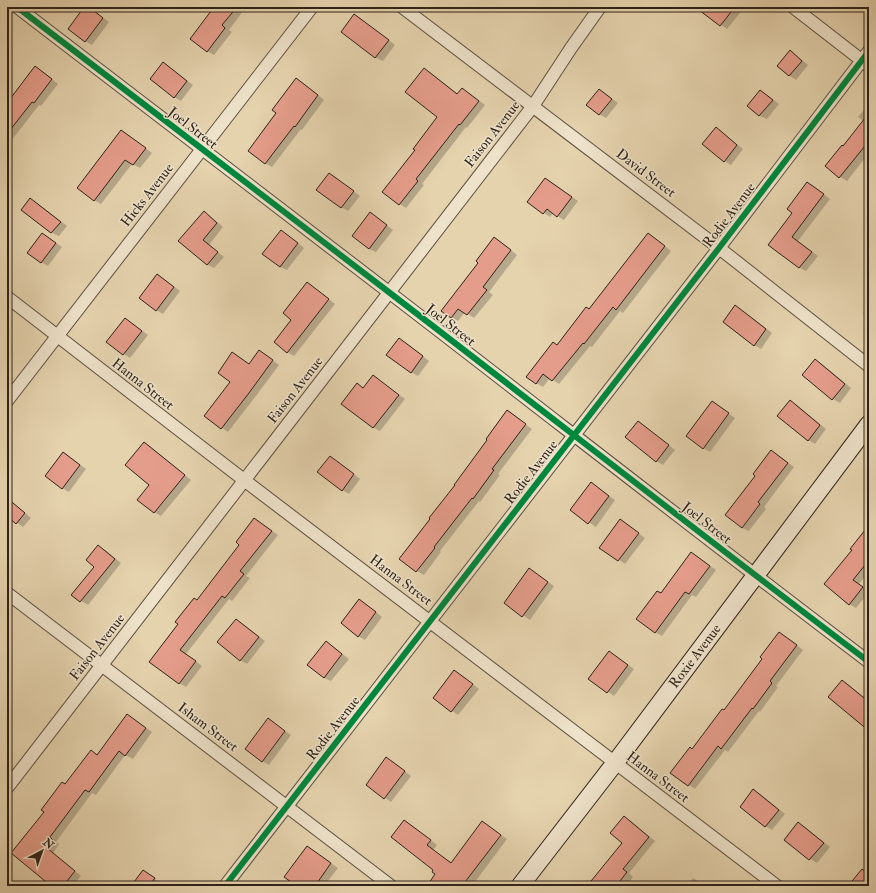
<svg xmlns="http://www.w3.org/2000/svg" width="876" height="893" font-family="'IM FELL Double Pica',serif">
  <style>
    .shadow { fill: #0003 }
    .building { fill: #e59d8b; stroke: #2e2219 }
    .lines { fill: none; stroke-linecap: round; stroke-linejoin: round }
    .street-casing { stroke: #5c4e3e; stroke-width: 14 }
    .secondary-casing { stroke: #2e2219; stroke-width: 19 }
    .street { stroke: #eee2ca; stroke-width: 12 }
    .secondary { stroke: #eee2ca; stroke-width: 17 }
    .cycleway-casing { stroke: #eee2ca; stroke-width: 8 }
    .cycleway { stroke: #00873e; stroke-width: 6 }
    .labels { text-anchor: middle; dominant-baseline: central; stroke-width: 3; stroke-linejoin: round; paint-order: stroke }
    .street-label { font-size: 14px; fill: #2e2219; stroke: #eee2ca }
  </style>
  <rect width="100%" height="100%" fill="#e5d3ae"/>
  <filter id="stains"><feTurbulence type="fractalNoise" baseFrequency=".005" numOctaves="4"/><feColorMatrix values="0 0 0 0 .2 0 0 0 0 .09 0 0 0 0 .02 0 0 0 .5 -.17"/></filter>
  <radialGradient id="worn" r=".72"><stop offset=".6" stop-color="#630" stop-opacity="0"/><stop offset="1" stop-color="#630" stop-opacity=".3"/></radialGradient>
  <g class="shadow">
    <polygon points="85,7 88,7 93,10 109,22 92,45 85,41"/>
    <polygon points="216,7 246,7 229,30 232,32 214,55 207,51"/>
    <polygon points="697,7 732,7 740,13 727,29 721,25"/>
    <polygon points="355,15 361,19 395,45 383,61 376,58 342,32"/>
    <polygon points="790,51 796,55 808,65 796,80 790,76 778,66"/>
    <polygon points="36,67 42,71 58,84 41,106 39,105 11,141 7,138 7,103 8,103"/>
    <polygon points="169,67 193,85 181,101 174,97"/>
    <polygon points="424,69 431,73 458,94 462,89 469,93 485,105 467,128 466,127 422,184 424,185 406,208 400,204 384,192 416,150 439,116"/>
    <polygon points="303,83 324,100 302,130 301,129 272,167 265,163"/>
    <polygon points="600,90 606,94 618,103 606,118 599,114"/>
    <polygon points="760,91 767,95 779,104 767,119 760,116 748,106"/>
    <polygon points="868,105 869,106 869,153 847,181 840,177 826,166 844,147 864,121 858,117"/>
    <polygon points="716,128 722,132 743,149 731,165 724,161"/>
    <polygon points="121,131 128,135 152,153 140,168 132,164 101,204 94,200"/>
    <polygon points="330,174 336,178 360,196 348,211 341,207"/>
    <polygon points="545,179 578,201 564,220 553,213 550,217 528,202"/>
    <polygon points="808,183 814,187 830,199 798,241 818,256 806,271 800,268 769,245 793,213"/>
    <polygon points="37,203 67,226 59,236 52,233 22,210"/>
    <polygon points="204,213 210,216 223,227 209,245 224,257 214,268 208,265 180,241"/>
    <polygon points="377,218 393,230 376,252 369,249"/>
    <polygon points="281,231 288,235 304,248 287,270 280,267"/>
    <polygon points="43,234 62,247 48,266 41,262"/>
    <polygon points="648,234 655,238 671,251 623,313 620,311 592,347 590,346 559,384 550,378 543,387 536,383 553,343 558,345 590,310"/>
    <polygon points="495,238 501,242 517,255 489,292 493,295 474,318 465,312 458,321 451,317 480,263"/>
    <polygon points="158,275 164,279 180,291 163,314 156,310"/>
    <polygon points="313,287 335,304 294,356 287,352 293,319"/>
    <polygon points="869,305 869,318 863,313"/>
    <polygon points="735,306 742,310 772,333 761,349 754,345"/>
    <polygon points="125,319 132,323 148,335 130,358 124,354 108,342"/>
    <polygon points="399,339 406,343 429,361 418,376 411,372"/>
    <polygon points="266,355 279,365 256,396 228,432 222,428 206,416 250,365"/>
    <polygon points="815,360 822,364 851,388 840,403 833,399 803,375"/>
    <polygon points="380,381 405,399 380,431 374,428 342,404 364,389"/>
    <polygon points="790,401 797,405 826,429 815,444 808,440"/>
    <polygon points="712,402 735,418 710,452 703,448"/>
    <polygon points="514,416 532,429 498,474 500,475 480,502 479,501 440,551 441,552 424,575 417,571 401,559"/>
    <polygon points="639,422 645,426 675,450 663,465 656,461"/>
    <polygon points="145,443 151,447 191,480 161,516 154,512"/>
    <polygon points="771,451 778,455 794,467 764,507 766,509 749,531 742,528 756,476"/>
    <polygon points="64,453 70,457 86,469 69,492 62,488"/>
    <polygon points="330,457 337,461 360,479 349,494 342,490"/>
    <polygon points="591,483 615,500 596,527 571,510"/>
    <polygon points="7,498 31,518 23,527 12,519 7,524"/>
    <polygon points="255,519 261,523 278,535 246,576 250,578 232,601 229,599 186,654 202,666 186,687 179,683 151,662 241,544"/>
    <polygon points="627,525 645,538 625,564 601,547"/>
    <polygon points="869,526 869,572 859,584 869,592 856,608 849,604 853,550"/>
    <polygon points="98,546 105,550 121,563 88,605 72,595 95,567"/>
    <polygon points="698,557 716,570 696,597 692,595 662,636 655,632 661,594"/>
    <polygon points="529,569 554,586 530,620 505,603"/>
    <polygon points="360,601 366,604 382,617 365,640 358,636"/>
    <polygon points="236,620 243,624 265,641 247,664 240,660"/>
    <polygon points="779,633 786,637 803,650 776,686 778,687 760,712 759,711 728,752 725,750 695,789 689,785 672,772 693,750 724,711 763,659"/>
    <polygon points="332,646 349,659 331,681 324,678 308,665"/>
    <polygon points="609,652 634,669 614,696 590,679"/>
    <polygon points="461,675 479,689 458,715 452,711 434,698"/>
    <polygon points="842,681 849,685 869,701 869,734 865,730 867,728"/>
    <polygon points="128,715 152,732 133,759 125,755 96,795 92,793 56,842 59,844 53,853 81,876 73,886 53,886 12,853 66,785 91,751 98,755"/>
    <polygon points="269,720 291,735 269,765 262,761"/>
    <polygon points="393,762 411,776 391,802 367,785"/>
    <polygon points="754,791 760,794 785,814 772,830 765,826"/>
    <polygon points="624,817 631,821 655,841 629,873 633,877 626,886 595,886 623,843"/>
    <polygon points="405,821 411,825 437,845 433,850 452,863 483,822 507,839 472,886 436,886 437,874"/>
    <polygon points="798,824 805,827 830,847 817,863 810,859 786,839"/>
    <polygon points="307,847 338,868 324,886 283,886 289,879"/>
    <polygon points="149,875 161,883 159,886 132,886"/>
    <polygon points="693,878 700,882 705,886 687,886"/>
  </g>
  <g class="building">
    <polygon points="84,7 89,7 103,18 85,42 68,29"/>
    <polygon points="214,7 237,7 222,25 225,28 207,52 190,39"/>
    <polygon points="695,7 735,7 720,26"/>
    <polygon points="354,14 389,40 375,58 341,32"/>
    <polygon points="790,50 802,61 789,76 777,66"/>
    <polygon points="163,62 187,81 174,98 150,79"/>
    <polygon points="35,66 52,79 34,103 32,102 7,134 7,103"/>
    <polygon points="424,68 457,94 462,88 479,101 460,125 459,124 416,179 418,181 399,205 382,192 415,150 413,149 437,117 405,92"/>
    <polygon points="296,78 318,95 295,127 294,126 265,164 248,151 276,113 272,110"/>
    <polygon points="599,89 612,99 599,115 586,105"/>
    <polygon points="760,90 773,100 759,116 747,106"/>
    <polygon points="869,113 869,141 839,178 825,166 842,145 843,146"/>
    <polygon points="716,127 737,145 724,162 702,144"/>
    <polygon points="121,130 146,148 133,165 125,160 94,201 77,188"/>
    <polygon points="329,173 354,191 341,208 316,190"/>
    <polygon points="545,178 572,197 557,217 547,209 543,214 527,202"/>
    <polygon points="807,182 824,194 792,237 812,252 799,268 768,245 792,213 787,209"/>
    <polygon points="30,198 61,222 51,233 21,210"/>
    <polygon points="204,211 217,223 203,240 218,252 207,265 178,241"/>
    <polygon points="370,212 387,225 369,249 352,236"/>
    <polygon points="281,230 298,243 280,267 262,254"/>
    <polygon points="42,233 56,243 41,263 27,253"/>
    <polygon points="648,233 665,246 616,310 613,307 584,344 583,343 552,381 543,374 536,384 526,377 553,342 557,345 586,307 589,309"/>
    <polygon points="494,237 511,250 483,287 487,290 467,315 458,309 451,318 441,311 478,263 476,261"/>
    <polygon points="157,274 174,287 156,311 139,298"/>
    <polygon points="307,282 329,299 287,353 274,342 291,320 283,313"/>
    <polygon points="735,305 766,329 754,346 723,322"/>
    <polygon points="125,318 142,331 123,355 106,342"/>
    <polygon points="399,338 423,356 411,373 386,355"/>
    <polygon points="259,350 273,360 249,393 221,429 204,416 230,382 218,373 232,352 249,364"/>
    <polygon points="815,359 845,384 832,400 802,375"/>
    <polygon points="373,375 399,395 373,428 341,404 357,383 363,388"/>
    <polygon points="790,400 820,425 808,441 777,416"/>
    <polygon points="712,401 729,413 703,449 686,436"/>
    <polygon points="507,410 526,424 492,469 494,470 473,499 472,498 434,547 435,548 416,572 399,559 430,519 429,518 455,485 454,485 487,440 486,439"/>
    <polygon points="638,421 669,445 656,462 625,437"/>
    <polygon points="144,442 185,475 154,513 137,500 149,485 125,465"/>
    <polygon points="771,450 788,463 758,502 760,504 742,528 725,515 755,476 753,474"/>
    <polygon points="63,452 80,465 62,489 45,476"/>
    <polygon points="330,456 354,474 342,491 317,472"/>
    <polygon points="591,482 609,496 588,524 570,510"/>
    <polygon points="7,498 25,513 16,524 7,516"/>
    <polygon points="254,518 272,531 240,571 244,574 225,598 222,596 180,650 196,661 179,684 149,662 178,624 175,622 194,598 197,600 239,545 236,542"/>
    <polygon points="620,519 639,533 618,561 599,548"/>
    <polygon points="869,525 869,560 853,580 863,587 849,605 824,584 852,550 850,549"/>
    <polygon points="98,545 115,559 80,602 71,595 94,567 86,560"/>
    <polygon points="691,552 710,566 689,594 685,592 655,633 636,619 657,591 661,593"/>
    <polygon points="529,568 548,582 522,617 504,603"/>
    <polygon points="359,599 376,612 358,637 341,623"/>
    <polygon points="236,619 259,637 240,661 217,642"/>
    <polygon points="779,632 797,645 770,681 772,683 753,709 752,708 721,749 718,746 688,786 670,773 690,747 692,749 722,709 724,710 762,659 760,657"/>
    <polygon points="326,641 342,654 324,678 307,665"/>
    <polygon points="609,651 628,665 607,693 588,679"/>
    <polygon points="454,670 473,684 451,712 433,698"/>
    <polygon points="842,680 869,702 869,731 828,697"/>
    <polygon points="127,714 146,728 125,756 119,751 89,792 85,790 50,837 53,840 47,848 75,871 63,886 51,886 11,853 44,812 41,810 62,782 65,784 91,750 97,755"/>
    <polygon points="268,718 285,731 262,762 245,749"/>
    <polygon points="386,757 405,771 384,799 366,785"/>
    <polygon points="753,789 779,810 765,827 740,807"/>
    <polygon points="624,816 649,837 623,869 627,872 616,886 587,886 622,843 610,833"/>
    <polygon points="404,820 431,840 427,845 451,863 482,821 501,835 462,886 427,886 435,874 432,872 433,870 391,837"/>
    <polygon points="798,822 824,843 809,860 784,840"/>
    <polygon points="307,846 331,863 315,886 297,886 284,877"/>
    <polygon points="862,869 869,875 869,886 848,886"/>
    <polygon points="143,870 155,878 149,886 131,886"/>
  </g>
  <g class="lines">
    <defs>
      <g id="street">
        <path d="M17,7C141,103 266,197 390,293C550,416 708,540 869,662"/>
        <polyline points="402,7 719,248 869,366"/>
        <polyline points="793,7 869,66"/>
        <polyline points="7,297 244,480 777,886"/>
        <polyline points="7,401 312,7"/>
        <polyline points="7,593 391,886"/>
        <polyline points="7,788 533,106 571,48 600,7"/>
        <polyline points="225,886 719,248 869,51"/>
      </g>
      <polyline id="secondary" points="520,886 615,763 869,424"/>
    </defs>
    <use href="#street" class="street-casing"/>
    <use href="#secondary" class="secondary-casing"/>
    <use href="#street" class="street"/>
    <use href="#secondary" class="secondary"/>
    <defs>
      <g id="cycleway">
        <path d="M17,7C141,103 266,197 390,293C550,416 708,540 869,662"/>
        <polyline points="225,886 719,248 869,51"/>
      </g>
    </defs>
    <use href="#cycleway" class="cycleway-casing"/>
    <use href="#cycleway" class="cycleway"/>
  </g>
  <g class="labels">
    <g class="street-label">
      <text transform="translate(193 128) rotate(38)">Joel Street</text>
      <text transform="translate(492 134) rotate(-52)">Faison Avenue</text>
      <text transform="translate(646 173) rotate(37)">David Street</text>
      <text transform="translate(147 195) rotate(-52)">Hicks Avenue</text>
      <text transform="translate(729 215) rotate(-53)">Rodie Avenue</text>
      <text transform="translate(451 325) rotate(38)">Joel Street</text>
      <text transform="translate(143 384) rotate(38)">Hanna Street</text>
      <text transform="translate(295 390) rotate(-52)">Faison Avenue</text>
      <text transform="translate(531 472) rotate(-52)">Rodie Avenue</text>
      <text transform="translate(707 523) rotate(38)">Joel Street</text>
      <text transform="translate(401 580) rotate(37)">Hanna Street</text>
      <text transform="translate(97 647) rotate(-52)">Faison Avenue</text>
      <text transform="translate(695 656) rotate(-53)">Roxie Avenue</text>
      <text transform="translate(208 727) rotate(37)">Isham Street</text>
      <text transform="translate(333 728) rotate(-52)">Rodie Avenue</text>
      <text transform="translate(658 777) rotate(37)">Hanna Street</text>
    </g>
  </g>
  <rect width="876" height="893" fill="none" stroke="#e5d3ae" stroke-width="24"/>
  <rect x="8" y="8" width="860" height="877" fill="none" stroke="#2e2219" stroke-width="2"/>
  <rect x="12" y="12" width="852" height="869" fill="none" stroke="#2e2219"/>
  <g transform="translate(42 851) rotate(41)" stroke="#eee2ca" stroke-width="3" paint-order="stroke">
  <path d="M0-3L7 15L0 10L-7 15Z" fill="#2e2219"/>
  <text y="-6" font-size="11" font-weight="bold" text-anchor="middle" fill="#2e2219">N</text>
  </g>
  <rect width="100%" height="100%" filter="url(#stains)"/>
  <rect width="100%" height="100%" fill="url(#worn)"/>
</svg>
